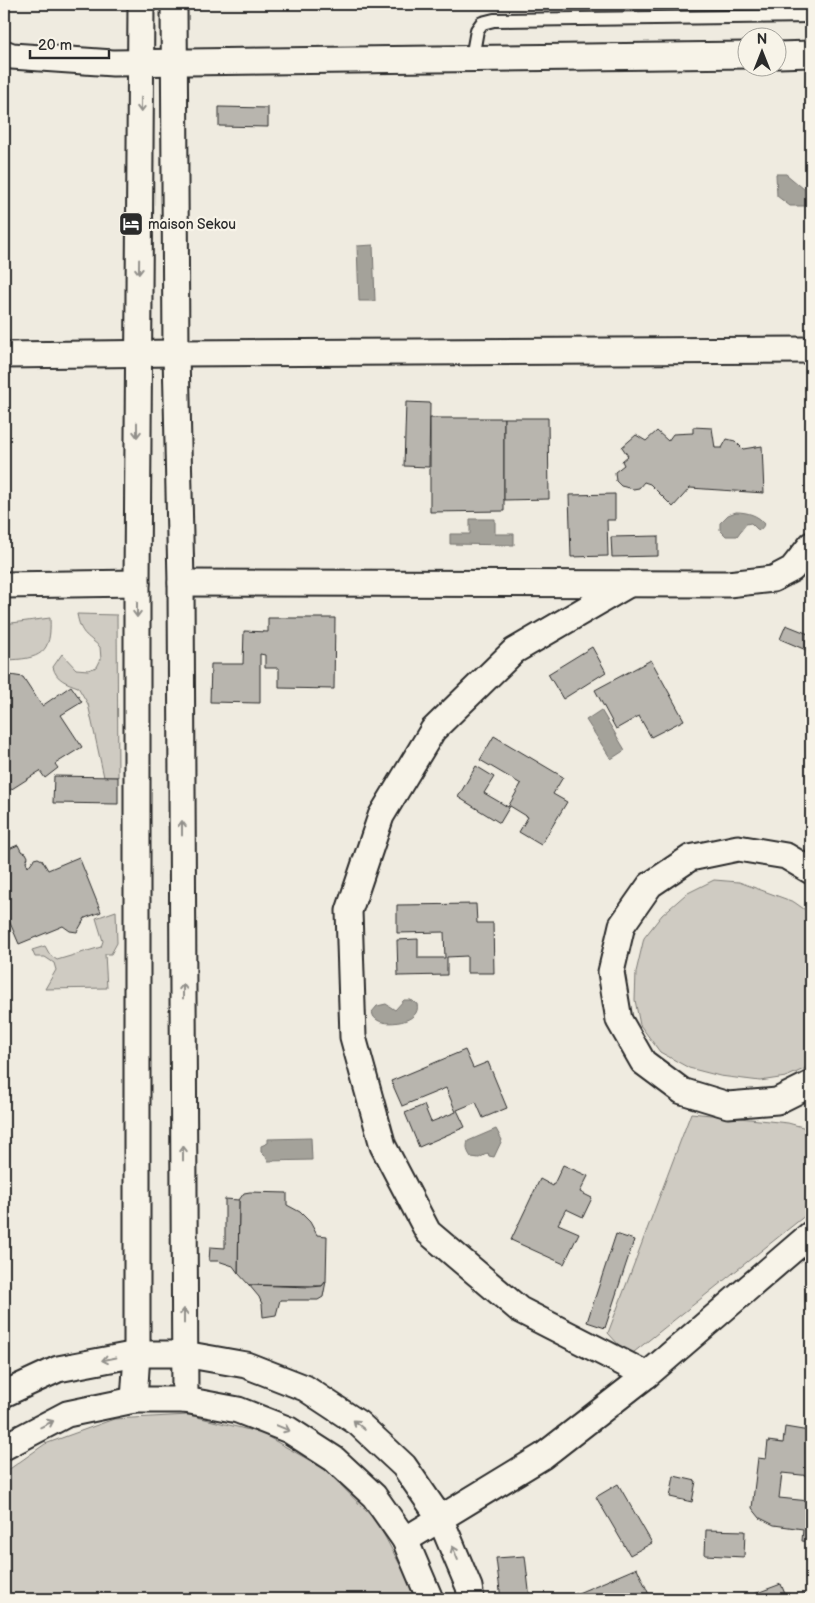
<svg xmlns="http://www.w3.org/2000/svg" width="815" height="1603" font-family="'Balsamiq Sans',sans-serif">
  <style>
    .green { fill: #cfcbc2; stroke: #7d7b76 }
    .water { fill: #a4a29a; stroke: #74726e }
    .building { fill: #b8b5ae; stroke: #2b2b2b }
    .lines { fill: none; stroke-linecap: round; stroke-linejoin: round }
    .service-casing { stroke: #2b2b2b; stroke-width: 16 }
    .minor-casing { stroke: #2b2b2b; stroke-width: 29 }
    .service { stroke: #f7f3e8; stroke-width: 12 }
    .minor { stroke: #f7f3e8; stroke-width: 25 }
    .oneway { stroke: #918f8a }
    .labels { text-anchor: middle; dominant-baseline: central; stroke-width: 4.5; stroke-linejoin: round; paint-order: stroke }
    .poi-label { font-size: 14px; fill: #2b2b2b; stroke: #f7f3e8; text-anchor: start }
  </style>
  <rect width="100%" height="100%" fill="#efebe0"/>
  <filter id="ink" filterUnits="userSpaceOnUse"><feTurbulence type="fractalNoise" baseFrequency=".02" numOctaves="2"/><feDisplacementMap in="SourceGraphic" scale="10" xChannelSelector="R" yChannelSelector="G"/><feConvolveMatrix kernelMatrix="1 2 1 2 8 2 1 2 1" color-interpolation-filters="sRGB"/></filter>
  <g filter="url(#ink)">
    <g class="green">
      <path d="M77,614L117,615L118,777H104L88,704L78,687C67,683 56,680 53,667L62,654L76,669L88,670L97,667L101,659L100,647C86,634 81,635 77,614Z"/>
      <path d="M50,618C52,654 40,659 6,660L4,662V624Z"/>
      <polygon points="714,880 739,882 794,902 811,914 811,1060 804,1069 786,1077 760,1081 720,1076 689,1068 660,1052 640,1025 635,1000 636,972 644,938 662,915 686,894"/>
      <polygon points="116,911 117,943 111,954 105,954 107,988 45,989 56,970 54,963 45,957 35,957 32,950 45,946 50,955 57,960 101,947 103,941 96,918"/>
      <polygon points="691,1113 788,1123 810,1129 811,1211 629,1356 608,1333"/>
      <polygon points="189,1415 261,1433 325,1469 377,1522 412,1587 414,1599 4,1599 4,1473 45,1444 114,1419"/>
    </g>
    <g class="water">
      <polygon points="776,174 786,174 804,189 809,189 811,192 811,206 790,206 777,196"/>
      <polygon points="373,245 375,301 359,301 357,246"/>
      <path d="M736,512C747,512 758,515 765,524L760,530L757,529L751,523L746,524L737,536H726L720,530V523L728,515Z"/>
      <polygon points="470,519 495,519 495,534 514,534 514,545 450,544 450,534 470,534"/>
      <polygon points="601,710 625,750 611,759 586,720"/>
      <path d="M404,1000H410L417,1004C422,1023 384,1027 376,1019C373,1017 373,1015 372,1012L377,1006L386,1004L395,1010Z"/>
      <path d="M496,1129L502,1140L494,1157L489,1156L488,1153L479,1158L471,1157C467,1151 466,1148 468,1141Z"/>
      <polygon points="311,1138 312,1160 268,1161 266,1157 261,1152 261,1146 268,1143 268,1139"/>
    </g>
    <g class="building">
      <polygon points="219,107 268,108 268,127 219,126"/>
      <polygon points="406,402 430,403 429,467 404,466"/>
      <polygon points="430,418 504,418 504,511 430,512"/>
      <polygon points="504,418 548,418 549,499 504,500"/>
      <polygon points="693,427 712,428 715,448 722,448 727,439 735,441 743,449 762,446 764,493 690,488 673,507 650,484 644,482 639,488 633,489 621,486 616,481 615,472 624,465 622,461 628,456 622,447 636,435 646,441 657,431 668,441 673,434 693,433"/>
      <polygon points="615,494 615,520 607,520 608,556 571,557 569,495"/>
      <polygon points="658,536 658,556 612,557 611,537"/>
      <polygon points="268,618 335,618 334,689 279,688 279,668 265,668 265,655 260,654 260,703 210,702 211,664 243,664 244,631 268,632"/>
      <polygon points="786,625 811,635 806,650 780,639"/>
      <polygon points="592,647 606,672 563,699 548,674"/>
      <polygon points="651,660 684,720 651,737 639,716 616,729 595,690"/>
      <polygon points="10,675 23,677 42,706 71,686 82,702 61,715 82,747 55,764 58,768 45,778 40,771 4,794 4,679"/>
      <polygon points="494,736 563,777 553,794 567,802 541,845 519,832 528,817 510,806 500,823 458,797 476,766 494,777 484,793 508,807 521,784 480,760"/>
      <polygon points="54,776 118,777 118,804 53,803"/>
      <polygon points="18,845 21,851 26,853 28,857 26,862 28,867 34,859 38,858 42,860 48,870 79,857 101,912 85,918 77,932 70,931 63,926 19,944 4,909 4,851"/>
      <polygon points="476,904 477,923 493,923 494,973 467,973 467,956 447,957 447,975 398,976 397,940 418,939 418,958 445,958 444,932 397,933 397,905"/>
      <polygon points="465,1050 473,1068 488,1062 507,1108 483,1118 476,1102 457,1110 465,1127 419,1147 405,1113 424,1105 431,1122 456,1112 446,1088 402,1106 391,1081"/>
      <polygon points="563,1165 588,1176 580,1192 592,1198 583,1217 566,1209 558,1224 579,1233 564,1264 511,1240 540,1179 553,1186"/>
      <polygon points="250,1192 287,1193 287,1205 300,1212 310,1222 317,1235 327,1236 326,1281 322,1286 249,1285 238,1273 239,1200 244,1193"/>
      <polygon points="225,1199 239,1200 238,1273 233,1266 218,1261 209,1261 210,1247 225,1248"/>
      <polygon points="616,1234 634,1240 605,1328 587,1322"/>
      <polygon points="326,1281 323,1297 318,1300 280,1300 276,1315 263,1317 262,1304 259,1297 249,1285 311,1287 322,1286"/>
      <polygon points="785,1427 809,1431 806,1454 811,1455 811,1476 782,1473 779,1498 809,1501 811,1479 811,1542 802,1541 803,1529 774,1525 760,1518 752,1508 758,1458 766,1459 768,1441 783,1443"/>
      <polygon points="674,1476 696,1481 692,1502 670,1497"/>
      <polygon points="618,1484 652,1543 630,1555 596,1497"/>
      <polygon points="706,1530 745,1531 744,1557 705,1555"/>
      <polygon points="525,1556 530,1599 501,1599 496,1558"/>
      <polygon points="637,1568 651,1599 564,1599"/>
      <polygon points="781,1584 787,1599 751,1599 749,1596"/>
      <polygon points="811,1592 811,1599 792,1599"/>
    </g>
    <g class="lines">
      <defs>
        <polyline id="service" points="472,58 477,30 482,23 494,20 811,16"/>
        <g id="minor">
          <polyline points="174,4 176,353 181,583 185,1400"/>
          <polyline points="4,53 12,56 113,63 748,55"/>
          <polyline points="778,55 811,54"/>
          <polyline points="4,355 176,353 811,350"/>
          <polyline points="181,583 728,584 773,579 792,569 811,545"/>
          <polyline points="629,584 514,651 433,730 381,816 349,911 353,1037 383,1146 428,1232 520,1310 647,1375"/>
          <polyline points="4,585 137,583"/>
          <polyline points="811,871 786,856 738,848 690,858 650,885 622,925 611,972 619,1020 643,1062 682,1091 728,1105 777,1101 811,1084"/>
          <polyline points="4,1394 58,1369 137,1354 184,1354 246,1365 305,1388 358,1423 404,1466 440,1518 469,1587 471,1599"/>
          <polyline points="134,1400 137,1354 137,583 141,4"/>
          <polyline points="4,1447 67,1414 134,1400 185,1400 238,1410 289,1430 334,1459 374,1496 405,1540 430,1599"/>
          <polyline points="405,1540 543,1456 647,1375 811,1234"/>
        </g>
      </defs>
      <use href="#service" class="service-casing"/>
      <use href="#minor" class="minor-casing"/>
      <use href="#service" class="service"/>
      <use href="#minor" class="minor"/>
    </g>
    <defs><path id="oneway-shaft" d="M-6 0H5M1.5-3L5.5 0L1.5 3" fill="none" stroke-width="1.6" stroke-linecap="round" stroke-linejoin="round" transform="scale(1.25)"/></defs>
    <g class="oneway">
      <use href="#oneway-shaft" transform="translate(141 105) rotate(91)"/>
      <use href="#oneway-shaft" transform="translate(139 267) rotate(91)"/>
      <use href="#oneway-shaft" transform="translate(137 430) rotate(90)"/>
      <use href="#oneway-shaft" transform="translate(137 610) rotate(90)"/>
      <use href="#oneway-shaft" transform="translate(182 828) rotate(-90)"/>
      <use href="#oneway-shaft" transform="translate(183 991) rotate(-90)"/>
      <use href="#oneway-shaft" transform="translate(183 1153) rotate(-90)"/>
      <use href="#oneway-shaft" transform="translate(184 1316) rotate(-90)"/>
      <use href="#oneway-shaft" transform="translate(109 1359) rotate(169)"/>
      <use href="#oneway-shaft" transform="translate(47 1424) rotate(-26)"/>
      <use href="#oneway-shaft" transform="translate(359 1425) rotate(-140)"/>
      <use href="#oneway-shaft" transform="translate(283 1428) rotate(23)"/>
      <use href="#oneway-shaft" transform="translate(455 1553) rotate(-112)"/>
    </g>
  </g>
  <defs>
    <symbol id="hotel-square" viewBox="-11 -11 22 22"><rect x="-9" y="-9" width="18" height="18" rx="4" fill="#2b2b2b" stroke="#f7f3e8"/><path d="M-6-4.5h1.5V1H6V5H4.5V3h-9V5H-6ZM-4 0a1.8 1.8 0 1 1 3.6 0ZM.5 0V-2.5h3Q6-2.5 6 0Z" fill="#fff"/></symbol>
  </defs>
  <g fill-rule="evenodd">
    <use href="#hotel-square" x="117" y="210" width="28" height="28"/>
  </g>
  <g class="labels">
    <g class="poi-label">
      <text x="148" y="224">maison Sekou</text>
    </g>
  </g>
  <rect width="815" height="1603" fill="none" stroke="#f7f3e8" stroke-width="20"/>
  <rect x="10" y="10" width="795" height="1583" fill="none" stroke="#2b2b2b" stroke-width="2" filter="url(#ink)"/>
  <g transform="translate(762 52)"><circle r="24" fill="#f7f3e8" stroke="#a5a39c"/>
  <path d="M0-4L9 19L0 12L-9 19Z" fill="#2b2b2b"/>
  <text y="-8" font-size="14" font-weight="bold" text-anchor="middle" fill="#2b2b2b">N</text>
  </g>
  <path d="M30 50v8h79v-8" fill="none" stroke="#2b2b2b" stroke-width="2.5"/>
  <text x="38" y="50" font-size="15" fill="#2b2b2b" stroke="#f7f3e8" stroke-width="4" paint-order="stroke">20 m</text>
</svg>
